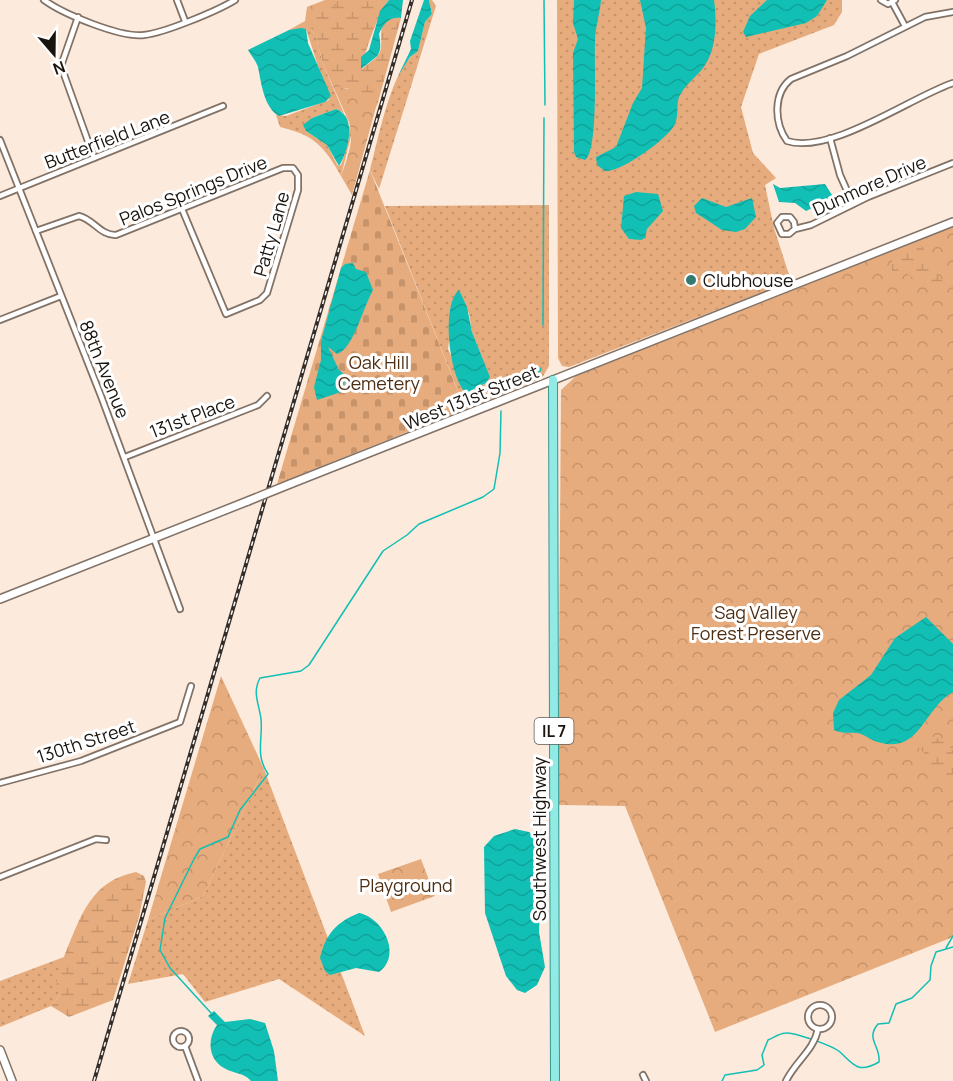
<svg xmlns="http://www.w3.org/2000/svg" width="953" height="1081" font-family="Manrope,sans-serif">
  <style>
    .grass { fill: url(#grass-dots); fill-rule: evenodd }
    .forest { fill: url(#forest-crowns) }
    .wetland { fill: url(#wetland-marsh) }
    .cemetery { fill: url(#cemetery-stones) }
    .water { fill: url(#water-waves) }
    .lines { fill: none; stroke-linecap: round; stroke-linejoin: round }
    .stream { stroke: #11bfb4; stroke-width: 1.5 }
    .street-casing { stroke: #827266; stroke-width: 8 }
    .secondary-casing { stroke: #827266; stroke-width: 10 }
    .primary-casing { stroke: #38978e; stroke-width: 10 }
    .street { stroke: #fff; stroke-width: 4.5 }
    .secondary { stroke: #fff; stroke-width: 7 }
    .primary { stroke: #91ebe4; stroke-width: 8 }
    .rail-casing { stroke: #352d27; stroke-width: 4 }
    .rail { stroke: #fff; stroke-width: 1.5; stroke-dasharray: 4.5; stroke-linecap: butt }
    .secondary-bridge-casing { stroke: #827266; stroke-width: 10; stroke-linecap: butt }
    .secondary-bridge { stroke: #fff; stroke-width: 7 }
    .poi-dot { fill: #327a73; stroke: #fff; stroke-width: 2 }
    .labels { text-anchor: middle; dominant-baseline: central; stroke-width: 6; stroke-linejoin: round; paint-order: stroke }
    .shield { fill: #fff; stroke: #5f5a57; stroke-width: 1.5 }
    .shield-label { font-size: 16px; font-weight: bold; fill: #1a140f }
    .street-label { font-size: 18px; fill: #1a140f; stroke: #fff }
    .poi-label { font-size: 18px; fill: #1a140f; stroke: #fff; text-anchor: start }
    .park-label { font-size: 18px; fill: #4e2e12; stroke: #fff }
  </style>
  <defs>
    <pattern id="grass-dots" width="8" height="8" patternUnits="userSpaceOnUse" patternTransform="scale(1.5)"><rect width="8" height="8" fill="#e7ac7d"/><path d="M2 2h.1M6 6h.1" fill="none" stroke="#c6936b" stroke-width="1.8" stroke-linecap="round"/></pattern>
    <pattern id="forest-crowns" width="20" height="18" patternUnits="userSpaceOnUse" patternTransform="scale(1.5)"><rect width="20" height="18" fill="#e7ac7d"/><path d="M2 6a3 3 0 1 1 6 0M12 15a3 3 0 1 1 6 0" fill="none" stroke="#c6936b"/></pattern>
    <pattern id="wetland-marsh" width="20" height="14" patternUnits="userSpaceOnUse" patternTransform="scale(1.5)"><rect width="20" height="14" fill="#e7ac7d"/><path d="M1 5h8M5 5V1M11 12h8M15 12V8" fill="none" stroke="#c6936b"/></pattern>
    <pattern id="cemetery-stones" width="16" height="16" patternUnits="userSpaceOnUse" patternTransform="scale(1.5)"><rect width="16" height="16" fill="#e7ac7d"/><path d="M2 7V4a2 2 0 0 1 4 0v3zM10 15v-3a2 2 0 0 1 4 0v3z" fill="#c6936b"/></pattern>
    <pattern id="water-waves" width="16" height="10" patternUnits="userSpaceOnUse" patternTransform="scale(1.5)"><rect width="16" height="10" fill="#11bfb4"/><path d="M0 5q4-4 8 0t8 0" fill="none" stroke="#10a39a"/></pattern>
  </defs>
  <rect width="100%" height="100%" fill="#fceadc"/>
  <g class="grass">
    <path d="M429,0H432L436,6L379,189L370,170C379,138 391,67 418,51L425,22L432,14Z"/>
    <polygon points="557,0 842,0 842,12 834,25 759,54 741,107 753,153 776,178 765,185 774,228 791,281 569,367 562,366 558,358"/>
    <path d="M306,29L311,30L316,37L323,64L352,132L341,176C324,146 314,135 280,127L276,115L286,116L329,100ZM336,109C359,116 346,150 341,165L338,166L327,145L306,131L312,118Z"/>
    <path d="M549,205V366L542,378L465,409L385,206ZM454,300L469,313L472,332L489,376L486,383L467,393L448,349Z"/>
    <polygon points="264,769 365,1036 279,979 205,1002 183,974 128,984 148,920 203,896"/>
    <polygon points="64,957 58,981 59,996 51,1006 0,1027 0,981"/>
  </g>
  <g class="forest">
    <path d="M325,0H371L341,64L345,89H381L352,195L341,176C347,159 355,140 349,122L323,64L316,37L311,30H289L305,21L307,7Z"/>
    <polygon points="953,227 953,937 715,1032 625,806 558,805 561,390 576,376"/>
    <polygon points="221,676 264,769 203,896 148,920"/>
    <polygon points="421,859 435,896 391,912 378,874"/>
  </g>
  <g class="wetland">
    <path d="M336,0H389C381,6 361,61 362,69C367,64 377,59 380,52C385,43 372,14 401,18L377,106L365,101L360,90L341,88L332,72L323,64L319,44L309,24L315,7L336,6Z"/>
    <path d="M919,241C928,255 935,275 947,286L935,291L905,273L892,272V252Z"/>
    <polygon points="928,735 943,740 953,751 953,781 951,782 937,778 925,754 919,748"/>
    <path d="M136,872L144,876L146,882L139,917L113,1000L69,1017L51,1006L59,996C59,994 57,991 57,989C55,978 63,959 67,949C82,913 92,881 136,872Z"/>
  </g>
  <polygon class="cemetery" points="370,170 465,409 277,484"/>
  <g class="water">
    <path d="M389,0H403L401,18C390,16 383,24 379,34C383,57 378,55 361,69V57L369,50L380,11Z"/>
    <polygon points="424,0 429,0 432,14 425,22 418,51 410,57 398,76 411,49 410,41"/>
    <path d="M574,0H601C600,14 595,27 595,42C594,61 599,151 585,160L576,157L574,152L573,53L578,39L573,23Z"/>
    <path d="M640,0H714C717,21 717,50 703,68C696,77 684,86 679,97C676,105 679,115 675,124C669,138 620,173 605,171L597,165L596,157L616,147L633,103L642,88L646,28Z"/>
    <polygon points="767,0 827,0 817,16 806,23 746,37 743,32 750,16"/>
    <path d="M301,28L306,29L308,43L331,96L325,102L279,116C264,108 261,82 258,67C256,61 251,55 248,50L289,30Z"/>
    <path d="M336,109C358,117 348,152 339,166L327,145L306,131L303,125L312,118Z"/>
    <polygon points="773,184 780,188 825,184 832,195 831,199 806,211 795,203 779,202"/>
    <polygon points="636,192 658,194 663,211 647,229 645,238 641,240 629,239 621,228 624,196"/>
    <polygon points="702,198 726,207 752,198 756,217 745,229 736,232 722,230 696,213 694,206"/>
    <path d="M353,263L356,269L366,272L373,290C364,305 353,350 337,354L328,347L339,370L345,375L344,391L317,400L314,387L321,360V341L341,268L345,264Z"/>
    <path d="M459,290L467,307L472,332L490,377L486,383L466,393C449,377 441,305 459,290Z"/>
    <path d="M926,617L953,644V692C923,709 920,755 878,742C872,741 867,736 861,734C852,731 844,735 834,730L833,713L839,700L871,675L895,638Z"/>
    <polygon points="515,829 529,832 536,837 541,874 539,932 545,967 537,985 525,993 517,990 506,976 485,913 484,847 494,836"/>
    <path d="M359,913C384,918 402,956 379,972L356,968L330,975L325,971L320,958C326,933 337,922 359,913Z"/>
    <path d="M214,1011L225,1022L250,1019L265,1023L274,1051L278,1081H251C243,1072 234,1074 224,1068C208,1059 207,1039 217,1025L208,1016Z"/>
  </g>
  <g class="lines">
    <g class="stream">
      <polyline points="544,0 545,105"/>
      <polyline points="543,325 544,118"/>
      <polyline points="497,393 508,385 540,371 541,368"/>
      <polyline points="946,948 953,936"/>
      <path d="M211,1013L170,968L160,950L165,918L194,859L200,849L228,837L240,810L268,774C255,755 263,740 261,719C259,703 252,693 260,678L301,671L309,665L383,551L407,535L419,524L483,497L494,489L500,453L501,411"/>
      <path d="M722,1081L725,1075L757,1070L764,1065L762,1055L768,1040C773,1038 780,1033 786,1033C794,1032 833,1046 840,1052C854,1065 858,1074 879,1062C881,1046 865,1039 878,1024L889,1023L896,1004L912,998L930,980L931,966L936,952L953,947"/>
    </g>
    <defs>
      <g id="street">
        <path d="M44,0C63,14 121,38 144,35C164,33 217,11 235,0"/>
        <polyline points="177,0 185,21"/>
        <polyline points="881,0 888,4 895,0"/>
        <polyline points="892,2 905,26"/>
        <path d="M953,12L925,17L847,56L791,79C773,93 774,123 787,141C831,155 911,97 953,83"/>
        <polyline points="78,17 61,66 94,158"/>
        <polyline points="830,138 840,175 853,204"/>
        <polyline points="0,140 101,396 180,609"/>
        <polyline points="0,196 223,106"/>
        <polyline points="795,229 794,222 790,217 782,217 777,223 782,234 789,234 795,229 811,225 868,197 953,163"/>
        <path d="M36,231L79,216C93,219 101,236 116,235L283,168H293L298,175V190L267,293L260,300L226,314L182,209"/>
        <polyline points="0,320 61,296"/>
        <polyline points="125,457 258,405 267,396"/>
        <polyline points="0,783 81,761 180,722 191,686"/>
        <polyline points="0,877 96,839 106,840"/>
        <circle cx="820" cy="1017" r="12"/>
        <circle cx="181" cy="1039" r="8"/>
        <polyline points="185,1046 198,1081"/>
        <polyline points="643,1075 646,1081"/>
        <path d="M786,1081C795,1062 814,1050 818,1029"/>
      </g>
      <g id="secondary">
        <polyline points="290,484 953,222"/>
        <polyline points="0,599 248,501"/>
        <polyline points="0,1050 12,1081"/>
      </g>
      <polyline id="primary" points="553,380 555,1081"/>
    </defs>
    <use href="#street" class="street-casing"/>
    <use href="#secondary" class="secondary-casing"/>
    <use href="#primary" class="primary-casing"/>
    <use href="#street" class="street"/>
    <use href="#secondary" class="secondary"/>
    <use href="#primary" class="primary"/>
    <defs>
      <polyline id="rail" points="94,1081 412,0"/>
    </defs>
    <use href="#rail" class="rail-casing"/>
    <use href="#rail" class="rail"/>
    <defs>
      <polyline id="secondary-bridge" points="248,501 290,484"/>
    </defs>
    <use href="#secondary-bridge" class="secondary-bridge-casing"/>
    <use href="#secondary-bridge" class="secondary-bridge"/>
  </g>
  <circle class="poi-dot" cx="691" cy="280" r="6"/>
  <g class="labels">
    <rect class="shield" x="534.5" y="718" width="39" height="26" rx="4.5"/>
    <g class="shield-label">
      <text x="554" y="731">IL 7</text>
    </g>
    <g class="street-label">
      <text transform="translate(107 139) rotate(-21)">Butterfield Lane</text>
      <text transform="translate(869 185) rotate(-24)">Dunmore Drive</text>
      <text transform="translate(193 190) rotate(-22)">Palos Springs Drive</text>
      <text transform="translate(271 234) rotate(-74)">Patty Lane</text>
      <text transform="translate(105 369) rotate(68)">88th Avenue</text>
      <text transform="translate(471 397) rotate(-22)">West 131st Street</text>
      <text transform="translate(192 416) rotate(-21)">131st Place</text>
      <text transform="translate(86 741) rotate(-18)">130th Street</text>
      <text transform="translate(539 839) rotate(-90)">Southwest Highway</text>
    </g>
    <g class="poi-label">
      <text x="703" y="280">Clubhouse</text>
    </g>
    <g class="park-label">
      <text x="379" y="362">Oak Hill<tspan x="379" dy="21">Cemetery</tspan></text>
      <text x="756" y="612">Sag Valley<tspan x="756" dy="21">Forest Preserve</tspan></text>
      <text x="406" y="885">Playground</text>
    </g>
  </g>
  <g transform="translate(54 54) rotate(160)" stroke="#ffffff" stroke-width="4.5" paint-order="stroke">
  <path d="M0-4.5L10 22L0 15L-10 22Z" fill="#1a140f"/>
  <text y="-9" font-size="16" font-weight="bold" text-anchor="middle" fill="#1a140f">N</text>
  </g>
</svg>
